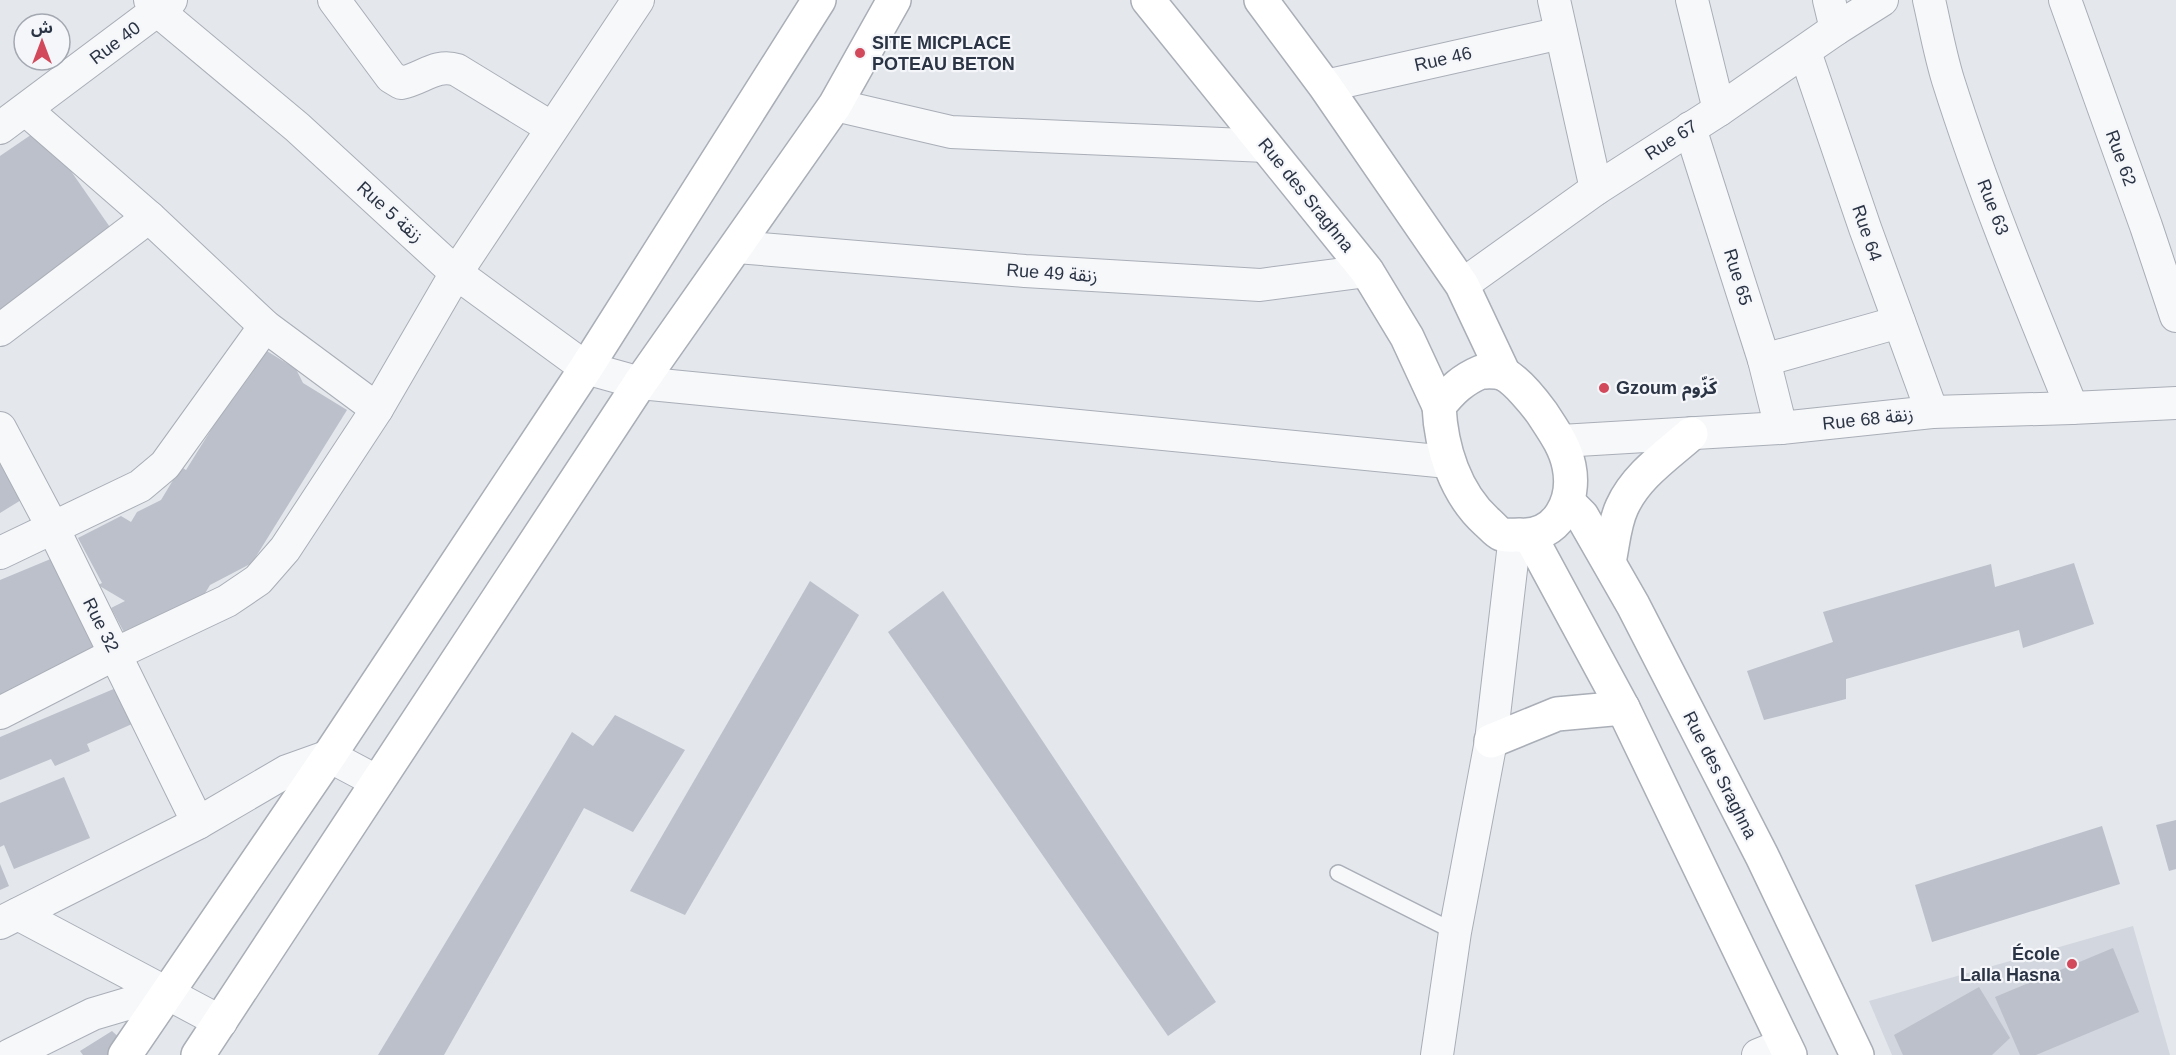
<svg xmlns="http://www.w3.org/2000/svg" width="2176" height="1055" font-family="Arial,'Noto Sans Arabic',sans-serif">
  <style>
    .built { fill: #d2d6de }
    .building { fill: #bbc0ca }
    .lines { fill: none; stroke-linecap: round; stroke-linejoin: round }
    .lane-casing { stroke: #a9aeb7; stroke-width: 18 }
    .street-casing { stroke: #a9aeb7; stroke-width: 34 }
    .secondary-casing { stroke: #a9aeb7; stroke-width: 36 }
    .lane { stroke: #f7f8fa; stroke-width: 15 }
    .street { stroke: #f7f8fa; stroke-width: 32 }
    .secondary { stroke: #fff; stroke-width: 33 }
    .poi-dot { fill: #d1495b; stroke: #f4f6f9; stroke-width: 2 }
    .labels { text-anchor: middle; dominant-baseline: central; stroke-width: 4.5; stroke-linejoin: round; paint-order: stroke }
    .street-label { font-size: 18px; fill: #2b3445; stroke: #f4f6f9 }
    .poi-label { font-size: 18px; font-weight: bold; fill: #2b3445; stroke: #f4f6f9; text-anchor: start }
  </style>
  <rect width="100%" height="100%" fill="#e4e7ec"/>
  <polygon class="built" points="2133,926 2170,1055 1892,1055 1869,1001"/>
  <g class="building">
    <polygon points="41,128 114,233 0,311 0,156"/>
    <polygon points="262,348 296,369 303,383 347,410 252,563 210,585 204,595 125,634 111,608 125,601 98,585 102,583 78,538 121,516 131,522 137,512 161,500 181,467 186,470"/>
    <polygon points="0,454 26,497 0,513"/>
    <polygon points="53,558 98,658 0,699 0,580"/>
    <polygon points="2074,563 2094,624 2023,648 2019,630 1846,679 1846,699 1764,720 1747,671 1833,642 1823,612 1991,564 1995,587"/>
    <polygon points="810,581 859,615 685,915 630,891"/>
    <polygon points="943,591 1216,1002 1168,1036 888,632"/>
    <polygon points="116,688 132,724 87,744 90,751 55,766 51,759 0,780 0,737"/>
    <polygon points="615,715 685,750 633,832 584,808 444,1055 378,1055 572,732 593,746"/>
    <polygon points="64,777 90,838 14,869 4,845 0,847 0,803"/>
    <polygon points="2176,820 2176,869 2169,871 2156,825"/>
    <polygon points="2102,826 2120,884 1932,942 1915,885"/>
    <polygon points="0,864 9,886 0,890"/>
    <polygon points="2113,948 2139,1012 2036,1055 2020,1055 1995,997"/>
    <polygon points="1979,987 2010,1038 1992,1055 1903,1055 1894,1035"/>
    <polygon points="112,1031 124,1042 115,1055 83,1055 80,1051"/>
  </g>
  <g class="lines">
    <defs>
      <polyline id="lane" points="1338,873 1455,932"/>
      <g id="street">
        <polyline points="150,0 158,11 297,127 456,273 586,368 640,383 1448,462"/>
        <path d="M334,0L391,77L401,83C422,79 436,63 457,70L552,128"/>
        <polyline points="1554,0 1596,189"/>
        <polyline points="1692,0 1719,110"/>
        <polyline points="1829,0 1836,29"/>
        <path d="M1929,0C1935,26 1940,54 1948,80C1983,191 2028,300 2072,408"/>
        <polyline points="2065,0 2146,226 2176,316"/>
        <polyline points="1805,52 1865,228 1932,412"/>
        <polyline points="1325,86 1561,33"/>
        <polyline points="835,105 951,132 1266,146"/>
        <polyline points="26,110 149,217 265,326 377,409"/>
        <polyline points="0,128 171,0"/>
        <polyline points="1690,128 1764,360 1781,428"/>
        <polyline points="737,247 1025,271 1260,285 1367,271"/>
        <polyline points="1462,285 1596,189 1719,110 1836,29 1882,0"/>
        <polyline points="0,330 149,217"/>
        <polyline points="1764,360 1899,322"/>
        <polyline points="0,428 52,526 198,823"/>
        <polyline points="1561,441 1781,428 1932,412 2072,408 2176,403"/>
        <polyline points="0,553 140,486 165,465 265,326"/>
        <polyline points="0,713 115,654 227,601 258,580 285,549 377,409 456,273 638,0"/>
        <polyline points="18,914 221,1022"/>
        <polyline points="0,923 198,823 287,771 329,756 378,782"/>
        <polyline points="10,1055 93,1014 167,992"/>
        <polyline points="1437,1055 1455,932 1491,741 1515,535"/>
        <polyline points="1758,1055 1785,1044"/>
      </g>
      <g id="secondary">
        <polyline points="1148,0 1367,271 1407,337 1439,406"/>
        <polyline points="1261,0 1325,86 1462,285 1504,374"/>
        <path d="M1481,372C1489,372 1497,371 1504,374C1517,381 1534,402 1542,413C1553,430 1565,446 1569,466C1576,500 1558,538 1519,535C1514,535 1506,536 1501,534C1496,532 1491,525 1487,522C1455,493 1441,448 1439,406C1452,390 1462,380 1481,372Z"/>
        <polyline points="1568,502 1582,516 1633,605 1762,856 1857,1055"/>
        <polyline points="1530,536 1623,708 1790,1055"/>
        <path d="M1609,562C1613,544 1614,524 1622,507C1636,476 1666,456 1691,434"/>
        <polyline points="1491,741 1557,714 1623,708"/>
        <polyline points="125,1055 329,756 586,368 819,0"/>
        <polyline points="198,1055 640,383 835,105 894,0"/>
      </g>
    </defs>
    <use href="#lane" class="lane-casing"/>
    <use href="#street" class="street-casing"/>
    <use href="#secondary" class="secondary-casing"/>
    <use href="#lane" class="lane"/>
    <use href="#street" class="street"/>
    <use href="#secondary" class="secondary"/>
  </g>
  <g class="poi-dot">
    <circle cx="860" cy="53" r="6"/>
    <circle cx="1604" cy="388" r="6"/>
    <circle cx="2072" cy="964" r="6"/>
  </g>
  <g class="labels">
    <g class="street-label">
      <text transform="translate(115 43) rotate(-37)">Rue 40</text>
      <text transform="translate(1443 59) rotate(-13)">Rue 46</text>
      <text transform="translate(1671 140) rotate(-33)">Rue 67</text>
      <text transform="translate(2121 158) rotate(70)">Rue 62</text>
      <text transform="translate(1306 195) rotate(51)">Rue des Sraghna</text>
      <text transform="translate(1993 207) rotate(69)">Rue 63</text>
      <text transform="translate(390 212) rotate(42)">Rue 5 زنقة</text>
      <text transform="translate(1867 233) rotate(71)">Rue 64</text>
      <text transform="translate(1052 273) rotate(4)">Rue 49 زنقة</text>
      <text transform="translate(1738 277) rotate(73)">Rue 65</text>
      <text transform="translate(1868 419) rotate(-6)">Rue 68 زنقة</text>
      <text transform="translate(101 625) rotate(63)">Rue 32</text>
      <text transform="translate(1720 775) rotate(63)">Rue des Sraghna</text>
    </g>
    <g class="poi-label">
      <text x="872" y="43">SITE MICPLACE<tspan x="872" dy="21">POTEAU BETON</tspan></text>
      <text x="1616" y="388">Gzoum كَزّوم</text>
      <text x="2060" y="954" text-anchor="end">École<tspan x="2060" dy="21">Lalla Hasna</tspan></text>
    </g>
  </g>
  <g transform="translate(42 42)"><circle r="28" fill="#f4f6f9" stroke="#a4a8b1" stroke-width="1.5"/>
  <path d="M0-4.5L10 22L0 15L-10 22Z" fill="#d1495b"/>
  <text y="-9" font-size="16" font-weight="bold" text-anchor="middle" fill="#2b3445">ش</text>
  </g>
</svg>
